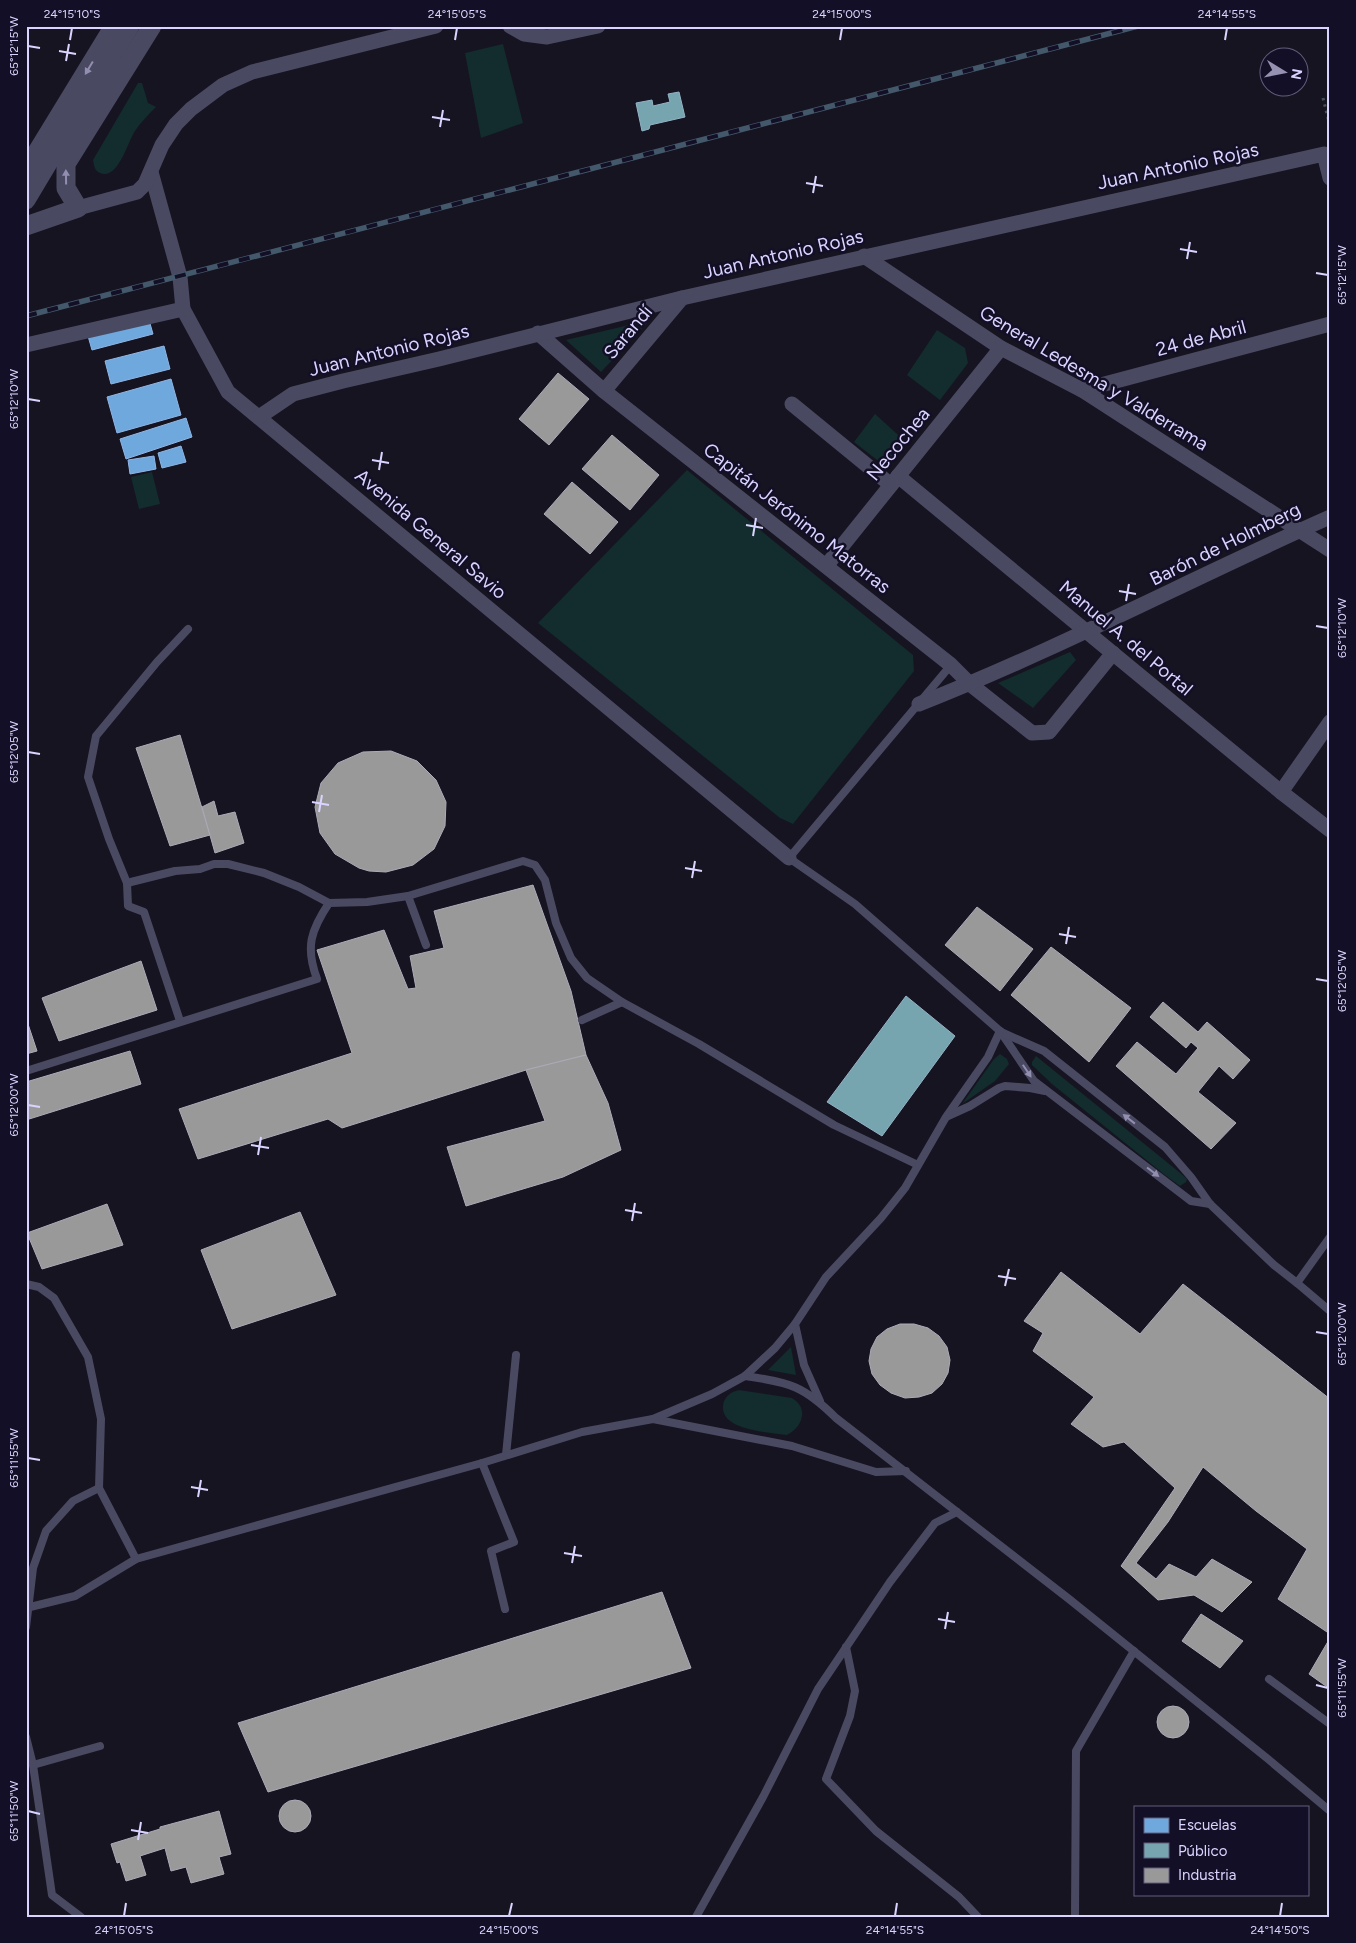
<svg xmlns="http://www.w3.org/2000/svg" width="1356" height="1943" font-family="Figtree,sans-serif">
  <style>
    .green { fill: #132c2d }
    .schools { fill: #6fa8dc; stroke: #8fb5e6 }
    .public { fill: #76a5af; stroke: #94b3c7 }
    .industry { fill: #999; stroke: #acabb8 }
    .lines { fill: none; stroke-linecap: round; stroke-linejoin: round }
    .path { stroke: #44505f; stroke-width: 3; stroke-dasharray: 2.5 4; stroke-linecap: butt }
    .service { stroke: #4a4962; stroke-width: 8 }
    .minor { stroke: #4a4962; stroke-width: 15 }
    .tertiary { stroke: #4a4962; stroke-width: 19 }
    .rail-casing { stroke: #43596b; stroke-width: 5.5 }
    .rail { stroke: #130f26; stroke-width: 4; stroke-dasharray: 11; stroke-linecap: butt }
    .oneway { fill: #928eb0 }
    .ticks { fill: none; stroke: #d9d4ff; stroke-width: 2 }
    .labels { text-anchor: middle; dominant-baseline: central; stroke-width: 5; stroke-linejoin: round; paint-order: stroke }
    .street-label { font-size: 19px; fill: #d9d4ff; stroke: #130f26 }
    .neatline { fill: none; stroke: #d9d4ff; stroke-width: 2 }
    .ticks-label { font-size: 12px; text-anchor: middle; fill: #d9d4ff }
  </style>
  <rect width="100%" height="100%" fill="#161421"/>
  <g class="green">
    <polygon points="503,44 523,123 481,138 465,53"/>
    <path d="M138,83H142L148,103L156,107C148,115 141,122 135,131C128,141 118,181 100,173C94,170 94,165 93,160Z"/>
    <polygon points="650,320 601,372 566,340"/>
    <polygon points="937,330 965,348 968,363 940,400 907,375"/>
    <polygon points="875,414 907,443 895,458 881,463 854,442"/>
    <polygon points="687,470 913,655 914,671 793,824 780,818 538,623"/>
    <polygon points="152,472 160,504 139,509 131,477"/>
    <polygon points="1070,652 1076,660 1033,708 998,683"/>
    <polygon points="1000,1054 1007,1059 1009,1064 995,1081 962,1104 994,1059"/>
    <polygon points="1036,1056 1179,1172 1187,1179 1186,1182 1180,1186 1165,1175 1052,1084 1032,1065 1032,1062"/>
    <polygon points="791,1347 796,1375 768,1370"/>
    <path d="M739,1390L792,1398C809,1408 803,1427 787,1435C770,1432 721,1431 723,1406C724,1397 730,1392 739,1390Z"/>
  </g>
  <g class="schools">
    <polygon points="149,320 153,334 92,350 88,336"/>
    <polygon points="164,346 170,369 111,384 105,361"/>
    <polygon points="171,379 181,415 117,433 107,397"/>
    <polygon points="186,418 192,437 126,459 120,439"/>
    <polygon points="181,446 186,462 162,468 158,453"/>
    <polygon points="154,456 156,469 130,474 128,460"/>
  </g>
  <g class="public">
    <polygon points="679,92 685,117 650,125 649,129 642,131 636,103 652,100 653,106 670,102 668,94"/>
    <polygon points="906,996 955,1036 882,1136 827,1102"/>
  </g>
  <g class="industry">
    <polygon points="558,373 589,399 549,445 519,419"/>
    <polygon points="612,435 659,475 630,510 582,469"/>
    <polygon points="572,482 618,522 590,554 544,514"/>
    <polygon points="180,735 210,835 170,846 136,748"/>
    <polygon points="391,751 417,761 436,780 446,802 445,826 434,849 413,865 386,872 369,871 359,868 335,854 320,833 315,807 321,783 338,763 363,752"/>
    <polygon points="214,801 218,816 235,812 244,843 215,853 202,807"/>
    <polygon points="533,885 571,991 586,1055 526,1070 342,1128 328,1119 198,1159 179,1109 352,1053 317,950 384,930 408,989 416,988 410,956 444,948 434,911"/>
    <polygon points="977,907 1033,949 1000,991 945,945"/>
    <polygon points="1051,947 1131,1008 1089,1062 1011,995"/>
    <polygon points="141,961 157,1010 59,1041 42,998"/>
    <polygon points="1163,1002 1198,1032 1207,1022 1250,1060 1233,1079 1219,1066 1198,1092 1236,1123 1211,1149 1116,1066 1137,1042 1176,1074 1198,1048 1191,1042 1186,1048 1150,1017"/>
    <polygon points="26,1018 37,1051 26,1054"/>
    <polygon points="130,1051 141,1084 26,1120 26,1082"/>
    <polygon points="586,1055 608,1103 621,1150 563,1177 466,1206 447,1147 545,1121 526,1070"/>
    <polygon points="107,1204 123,1245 42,1269 27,1233"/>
    <polygon points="300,1212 336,1295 232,1329 201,1250"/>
    <polygon points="1061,1272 1140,1334 1183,1284 1330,1399 1330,1634 1278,1599 1307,1549 1256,1511 1203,1467 1168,1522 1136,1563 1156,1579 1169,1564 1196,1577 1212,1559 1252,1582 1222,1612 1194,1595 1158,1600 1121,1566 1175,1488 1124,1442 1103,1447 1071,1424 1094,1397 1033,1351 1043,1333 1024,1321"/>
    <polygon points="900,1324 914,1324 928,1328 939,1336 947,1347 950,1360 948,1373 942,1384 932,1393 919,1397 905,1398 891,1393 880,1385 872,1374 869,1361 871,1349 877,1337 887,1329"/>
    <polygon points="662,1592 691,1668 268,1792 238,1723"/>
    <polygon points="1201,1614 1243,1641 1220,1668 1182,1641"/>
    <polygon points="1330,1638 1330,1689 1309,1674"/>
    <circle cx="1173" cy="1722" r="16"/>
    <circle cx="295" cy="1816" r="16"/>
    <polygon points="219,1811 231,1854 219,1857 224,1874 191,1883 186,1867 171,1871 165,1848 140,1856 146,1875 126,1881 120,1862 117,1863 111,1844 160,1829 160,1827"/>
  </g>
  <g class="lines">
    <polyline class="path" points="1323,98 1330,126"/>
    <g class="service">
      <polyline points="951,665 789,858 855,904 1000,1031 1034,1081 1191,1201 1210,1204"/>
      <polyline points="127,883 175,871 200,869 214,864 228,864 264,873 299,887 329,903"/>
      <polyline points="426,945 408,896 523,861 535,865 545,880 556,923 571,958 587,978 622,1002"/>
      <polyline points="582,1020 622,1002 699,1044 834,1125 918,1165"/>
      <polyline points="180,1021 144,912 128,906 127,883 109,839 88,777 96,736 157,662 188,629"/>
      <polyline points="1001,1032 1044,1051 1165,1147 1191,1177 1210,1204 1274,1265 1297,1283 1330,1237"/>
      <path d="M26,1071L317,979C305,947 311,930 329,903L367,902L408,896"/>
      <polyline points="948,1116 970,1106 999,1088 1005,1086 1030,1088 1045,1091"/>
      <polyline points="1297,1283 1330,1311"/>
      <polyline points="26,1284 39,1287 54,1298 88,1357 101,1419 99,1488 136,1559"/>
      <path d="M745,1376C789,1382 804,1386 836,1418L1069,1599L1268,1759L1330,1811"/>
      <polyline points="820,1401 804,1365 795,1324 826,1277 881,1218 905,1188 946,1117 988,1057 1000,1031"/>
      <polyline points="653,1419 792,1446 876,1472 906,1471"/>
      <polyline points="506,1455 516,1355"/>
      <polyline points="26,1608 75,1596 136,1559 482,1463"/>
      <polyline points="505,1609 491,1551 514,1542 482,1463 582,1432 653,1419 712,1394 745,1376 775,1348 795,1324"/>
      <polyline points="26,1627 33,1568 46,1531 73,1501 99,1488"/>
      <polyline points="846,1647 855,1691 850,1716 826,1779 876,1831 959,1897 978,1917"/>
      <polyline points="1269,1679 1330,1724"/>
      <polyline points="26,1737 33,1765 52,1895 81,1917"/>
      <polyline points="33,1765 100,1746"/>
      <polyline points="696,1917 763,1797 818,1689 890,1582 935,1523 957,1512"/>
      <polyline points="1075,1917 1076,1751 1134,1651"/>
    </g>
    <g class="minor">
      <polyline points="510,26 524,34 547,37 598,26"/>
      <polyline points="151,172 180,277 183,309 228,392 789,858"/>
      <polyline points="78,208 137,192 145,184 162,145 176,124 191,109 223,85 252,72 436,26"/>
      <polyline points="864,256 1001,348 1082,390 1330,550"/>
      <polyline points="538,333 604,391 951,665 970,684 1032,733 1049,732 1113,653"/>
      <polyline points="26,345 183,309"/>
      <polyline points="1082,390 1330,324"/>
      <polyline points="604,391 682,298"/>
      <polyline points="792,404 891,485"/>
      <polyline points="259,417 293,394 343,381 439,359 682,298 1324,154 1330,178"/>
      <polyline points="898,476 1281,792 1330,830"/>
      <polyline points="826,566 1001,348"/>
      <path d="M919,704C1059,649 1192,578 1330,517"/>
      <polyline points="1281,792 1330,722"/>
    </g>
    <g class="tertiary">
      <polyline points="26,170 114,26"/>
      <polyline points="26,200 130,26"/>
      <polyline points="26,226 78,208 66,188 66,164 152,26"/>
    </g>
    <defs>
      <polyline id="rail" points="26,316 1138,26"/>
    </defs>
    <use href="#rail" class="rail-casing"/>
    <use href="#rail" class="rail"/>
  </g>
  <defs><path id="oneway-solid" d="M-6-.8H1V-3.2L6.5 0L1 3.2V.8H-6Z" transform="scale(1.25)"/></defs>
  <g class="oneway">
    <use href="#oneway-solid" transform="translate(89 68) rotate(121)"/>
    <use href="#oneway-solid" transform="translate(66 177) rotate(-91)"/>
    <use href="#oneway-solid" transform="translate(1027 1071) rotate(56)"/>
    <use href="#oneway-solid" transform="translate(1129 1119) rotate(-142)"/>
    <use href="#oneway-solid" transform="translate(1153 1172) rotate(37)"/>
  </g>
  <path class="ticks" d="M70,40L72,28M455,40L457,28M840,40L842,28M1225,40L1227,28M28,46L40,48M59,51L76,54M66,61L69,44M432,117L450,120M440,127L443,110M806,183L823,186M813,193L816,176M1180,249L1197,252M1187,259L1190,242M1316,273L1328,275M28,399L40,401M372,460L389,463M379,470L382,452M746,525L763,528M753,536L756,518M1119,591L1136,594M1126,601L1129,584M1316,626L1328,628M28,752L40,754M312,802L329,805M319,812L322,795M685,868L702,871M692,878L695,861M1059,934L1076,937M1066,944L1069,927M1316,979L1328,981M28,1105L40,1107M251,1145L269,1148M258,1155L261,1137M625,1210L642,1213M632,1221L635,1203M998,1276L1016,1279M1005,1286L1009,1269M1316,1332L1328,1334M28,1458L40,1460M191,1487L208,1490M198,1497L201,1480M564,1553L582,1556M572,1563L575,1546M938,1619L955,1622M945,1629L948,1612M1316,1685L1328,1688M28,1811L40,1814M131,1830L148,1833M138,1840L141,1822M124,1916L126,1903M509,1916L512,1903M895,1916L897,1903M1280,1916L1282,1903"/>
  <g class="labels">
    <g class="street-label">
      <text transform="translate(1178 166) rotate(-12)">Juan Antonio Rojas</text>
      <text transform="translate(783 254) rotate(-13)">Juan Antonio Rojas</text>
      <text transform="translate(628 332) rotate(-50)">Sarandí</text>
      <text transform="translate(1201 338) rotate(-15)">24 de Abril</text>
      <text transform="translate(389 350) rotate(-14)">Juan Antonio Rojas</text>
      <text transform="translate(1094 378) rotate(31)">General Ledesma y Valderrama</text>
      <text transform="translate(898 444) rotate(-51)">Necochea</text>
      <text transform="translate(797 518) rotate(38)">Capitán Jerónimo Matorras</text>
      <text transform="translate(431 534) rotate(40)">Avenida General Savio</text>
      <text transform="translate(1225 544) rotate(-26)">Barón de Holmberg</text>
      <text transform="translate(1126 638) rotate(40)">Manuel A. del Portal</text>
    </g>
  </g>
  <rect width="1356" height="1943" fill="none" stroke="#130f26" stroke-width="55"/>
  <rect x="1134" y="1806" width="175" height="90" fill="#130f26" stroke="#625e7d"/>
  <rect x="1144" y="1818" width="25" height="15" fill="#6fa8dc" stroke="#625e7d"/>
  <text x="1178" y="1830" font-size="15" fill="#d9d4ff">Escuelas</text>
  <rect x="1144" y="1843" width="25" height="15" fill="#76a5af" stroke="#625e7d"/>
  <text x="1178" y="1856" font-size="15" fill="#d9d4ff">Público</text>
  <rect x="1144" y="1868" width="25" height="15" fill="#999999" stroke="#625e7d"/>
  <text x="1178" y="1880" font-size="15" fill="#d9d4ff">Industria</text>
  <g transform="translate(1284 72) rotate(100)"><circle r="24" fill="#130f26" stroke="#625e7d"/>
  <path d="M0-4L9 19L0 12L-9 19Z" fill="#9591b1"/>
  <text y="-8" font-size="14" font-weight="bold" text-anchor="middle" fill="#d9d4ff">N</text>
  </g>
  <rect x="28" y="28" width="1300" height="1888" class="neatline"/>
  <g class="ticks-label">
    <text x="72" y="18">24°15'10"S</text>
    <text x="457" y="18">24°15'05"S</text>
    <text x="842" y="18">24°15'00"S</text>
    <text x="1227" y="18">24°14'55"S</text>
    <text transform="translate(14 46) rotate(-90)" y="4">65°12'15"W</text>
    <text transform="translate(1342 275) rotate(-90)" y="4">65°12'15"W</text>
    <text transform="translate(14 399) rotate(-90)" y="4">65°12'10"W</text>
    <text transform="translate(1342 628) rotate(-90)" y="4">65°12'10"W</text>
    <text transform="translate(14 752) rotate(-90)" y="4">65°12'05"W</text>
    <text transform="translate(1342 981) rotate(-90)" y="4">65°12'05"W</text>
    <text transform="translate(14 1105) rotate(-90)" y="4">65°12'00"W</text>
    <text transform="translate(1342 1334) rotate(-90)" y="4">65°12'00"W</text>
    <text transform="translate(14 1458) rotate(-90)" y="4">65°11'55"W</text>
    <text transform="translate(1342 1688) rotate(-90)" y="4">65°11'55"W</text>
    <text transform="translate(14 1811) rotate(-90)" y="4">65°11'50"W</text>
    <text x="124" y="1934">24°15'05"S</text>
    <text x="509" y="1934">24°15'00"S</text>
    <text x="895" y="1934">24°14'55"S</text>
    <text x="1280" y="1934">24°14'50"S</text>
  </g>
</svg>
